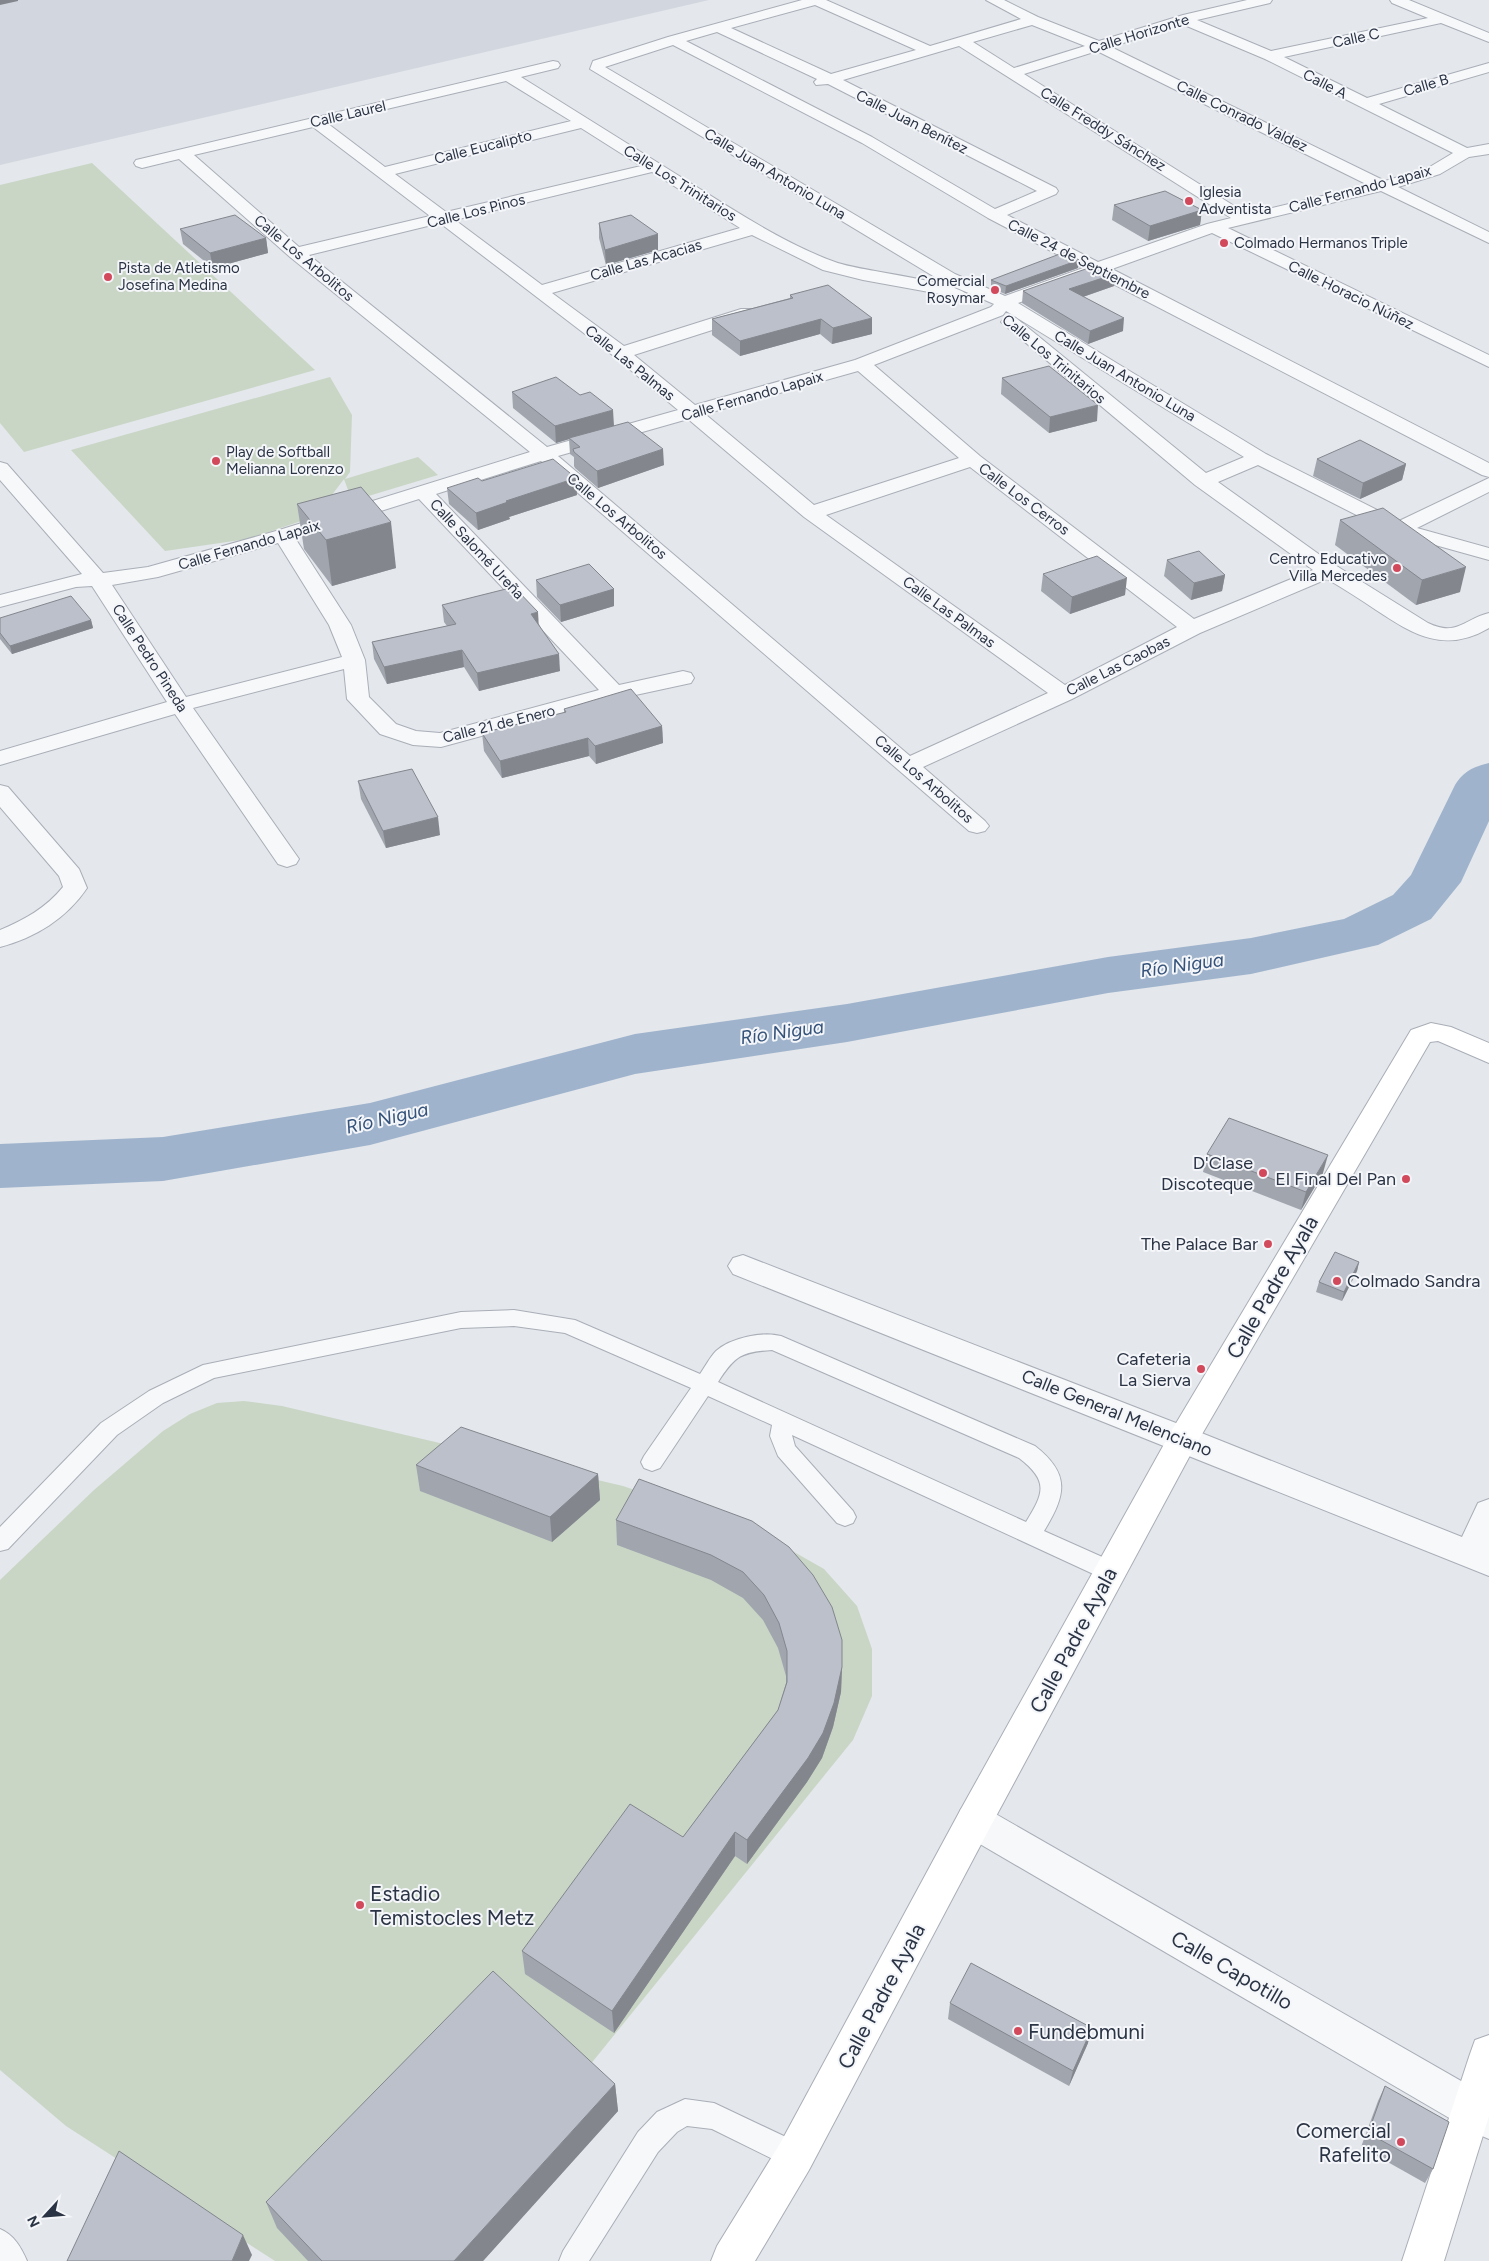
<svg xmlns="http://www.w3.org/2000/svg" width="1489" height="2261" font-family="Figtree,sans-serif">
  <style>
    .built { fill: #d2d6de }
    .green { fill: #c9d6c5 }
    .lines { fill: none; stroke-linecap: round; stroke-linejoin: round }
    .river { fill: #9fb4cc; fill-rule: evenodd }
    .service-casing { stroke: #a9aeb7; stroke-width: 2 }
    .minor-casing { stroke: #a9aeb7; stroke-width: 2 }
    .secondary-casing { stroke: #a9aeb7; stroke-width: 2 }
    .service { fill: #f7f8fa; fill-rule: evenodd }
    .minor { fill: #f7f8fa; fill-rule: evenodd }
    .secondary { fill: #fff; fill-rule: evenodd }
    .wall { fill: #a1a5ae }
    .shaded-wall { fill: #83868d }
    .building { fill: #bbc0ca; stroke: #83868d }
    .poi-dot { fill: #d1495b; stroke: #f4f6f9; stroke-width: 2 }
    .labels { text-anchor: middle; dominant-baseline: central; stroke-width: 4; stroke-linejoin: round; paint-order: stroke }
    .far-street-label { font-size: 15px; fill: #2b3445; stroke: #f4f6f9 }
    .far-poi-label { font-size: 15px; fill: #2b3445; stroke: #f4f6f9; text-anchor: start }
    .poi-label { font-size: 18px; fill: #2b3445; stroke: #f4f6f9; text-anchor: end }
    .street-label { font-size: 18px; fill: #2b3445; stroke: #f4f6f9 }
    .water-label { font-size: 19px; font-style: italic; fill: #34527a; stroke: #f4f6f9 }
    .near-street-label { font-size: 21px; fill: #2b3445; stroke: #f4f6f9 }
    .near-poi-label { font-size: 21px; fill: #2b3445; stroke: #f4f6f9; text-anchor: start }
  </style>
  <rect width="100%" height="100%" fill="#e4e7ec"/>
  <polygon class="built" points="0,0 709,0 0,165"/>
  <g class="green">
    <polygon points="92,163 315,370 24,452 0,423 0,185"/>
    <polygon points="330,377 352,415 350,472 345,479 418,457 438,475 352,501 344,479 316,516 248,539 165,551 71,450"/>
    <polygon points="244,1401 282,1406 623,1486 766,1536 824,1569 857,1606 872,1649 872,1696 853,1740 462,2223 423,2261 275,2261 66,2126 0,2070 0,1580 94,1490 163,1431 190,1414 217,1403"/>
  </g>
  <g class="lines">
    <path class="river" d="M1489,763V821L1461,882L1431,919L1378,945L1251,974L1108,993L847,1042L635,1074L370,1145L163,1181L0,1188V1144L163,1137L370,1103L635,1034L847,1004L1108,957L1251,938L1344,919L1393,895L1411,875L1455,785C1464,771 1473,767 1489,763Z"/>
    <defs>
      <g id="service">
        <path d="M514,1310L575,1320L700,1374C705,1367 710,1357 716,1351C730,1338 763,1331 781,1336L1035,1446C1071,1474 1066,1495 1044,1531L1118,1564L1121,1571L1118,1578L1110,1580L1102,1578L792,1435L795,1446L853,1511L856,1517L853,1523L845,1526L837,1523L778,1456L770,1436L772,1425L708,1396L660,1468L652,1471L644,1468L641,1462L644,1456L691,1388L565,1333L514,1326L461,1328L214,1378L163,1403L117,1435L8,1549L0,1551V1527L101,1423L149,1391L203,1365L461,1312ZM772,1350L1019,1458C1049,1481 1044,1493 1026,1522L718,1382C735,1356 741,1352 772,1350Z"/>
        <polygon points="685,2099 714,2103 805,2146 809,2156 805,2166 795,2170 712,2129 687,2126 677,2132 658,2152 589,2261 559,2261 563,2251 638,2132 657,2112"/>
        <path d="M0,2229C14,2235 21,2247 27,2261H0Z"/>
      </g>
      <g id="minor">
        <path d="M802,0H826L930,46L1021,19L986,0H1004L1038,17L1099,41L1183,15L1247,0H1272L1270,3L1197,20L1271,51L1428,18L1392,3L1390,0H1409L1489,33V42L1441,23L1284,57L1367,98L1489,63V72L1379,104L1467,148L1489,144V154L1469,157L1440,174L1398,187L1489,232V243L1381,191L1228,228L1489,355V367L1212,233L1112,269L1489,463V477L1482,475L1096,275L1018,303L1266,454L1399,521L1489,478V492L1417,528L1489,548V560L1392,533L1258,465L1218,482L1327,560L1428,623C1457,637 1464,619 1489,613V628C1445,654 1414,635 1376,610C1360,599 1344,589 1327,579L1200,633L1072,699L923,767L985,821L989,826L985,831L977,833L969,831L541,461L436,494L619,685L683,671L691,673L694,678L691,683L617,699L441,747L413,745L380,734L347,699L344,669L193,708L299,859L296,864L287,867L278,864L175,714L0,765V751L167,702L92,586L76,587L0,607V595L82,574L0,480V462L7,464L103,573L148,567L276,531L530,452L290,257L179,159L142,168L136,166L134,163L136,160L553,61L558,62L560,65L558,68L521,77C578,113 635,148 692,184C737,212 785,244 835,262C861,272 958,280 970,297L967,301L961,302L940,294L863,280L823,270L752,235L552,293L624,346L741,309H753L756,313L753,317L634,355L695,405L855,360L991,307L994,304L943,282L590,69L593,61L668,37ZM815,5L916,50L831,74L731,28ZM1182,24L1265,59L1453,153L1428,168L1385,181L1111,47ZM1032,25L1085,46L1014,68L973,42ZM717,32L817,79L814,82L816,85L828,84L1037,191L995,209L872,137L686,41ZM673,45L862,143L988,218L1083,268L1005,296L955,274L605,67ZM959,46L1231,218L1207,224L1098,262L1007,215L1056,194L1058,191L1056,188L843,80ZM1097,51L1368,185L1247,214L1024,74ZM506,81L571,121L385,167L327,123ZM313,127L430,216L299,247L194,155ZM581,128L641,166L446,212L395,174ZM652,172L740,228L542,285L455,220ZM440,223L615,357L678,410L547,447L309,255ZM1006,311L1244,457L1206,473L1016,318H1004L1001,322L1195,485L1313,570L1194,619L980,456L874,365L1003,315ZM858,371L959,458L814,505L705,414ZM688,419L804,517L1048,693L910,756L558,456ZM970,467L1177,627L1065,685L826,515ZM419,499L599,690L440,733L416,731L396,724L369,697L365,660L351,625L295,538ZM278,543L329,625L342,657L186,697L112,585L158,577Z"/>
        <path d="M0,785L8,787L79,869L87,888C67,918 35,938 0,947V930C24,920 46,908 63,887L59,876L0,807Z"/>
        <polygon points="743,1255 1194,1430 1462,1537 1478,1503 1489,1499 1489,1576 733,1274 728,1266 733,1258"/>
        <polygon points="974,1804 987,1809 1489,2097 1489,2139 1475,2133 961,1833 956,1821 961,1809"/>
      </g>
      <g id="secondary">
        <polygon points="1431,1023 1451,1027 1489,1043 1489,1063 1438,1041 1430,1042 1194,1448 987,1833 809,2170 755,2261 711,2261 717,2246 781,2142 961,1809 1172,1430 1411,1030"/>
        <polygon points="1489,2035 1489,2116 1444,2261 1402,2261 1470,2054 1475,2040"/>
      </g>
    </defs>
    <use href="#service" class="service-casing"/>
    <use href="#minor" class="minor-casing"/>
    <use href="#secondary" class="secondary-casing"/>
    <use href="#service" class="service"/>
    <use href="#minor" class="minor"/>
    <use href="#secondary" class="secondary"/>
  </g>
  <g class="wall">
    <polygon points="1114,205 1202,210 1200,225 1148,241 1112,220"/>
    <polygon points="599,223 658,250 606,265 599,238"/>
    <polygon points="180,229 266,238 268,253 213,268 183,244"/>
    <polygon points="1079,260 1078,268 1005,294 991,288 991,280"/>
    <polygon points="1115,274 1114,286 1083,297 1123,331 1088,344 1022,303 1023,291"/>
    <polygon points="790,295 872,334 832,344 820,334 740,356 712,335 712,319 790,298"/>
    <polygon points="1002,378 1097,421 1049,433 1001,394"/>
    <polygon points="512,392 614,426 664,465 598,488 575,468 574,466 574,457 570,454 569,439 556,443 513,408"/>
    <polygon points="1317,459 1406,464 1402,480 1360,499 1313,476"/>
    <polygon points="482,481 577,495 509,517 510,519 478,530 449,504 447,488"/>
    <polygon points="297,504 396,568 332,586 304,549"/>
    <polygon points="1340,520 1460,592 1416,605 1335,545"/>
    <polygon points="1167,560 1225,575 1222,591 1191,600 1164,576"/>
    <polygon points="1043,574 1125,595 1070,614 1041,591"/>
    <polygon points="536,580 614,589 614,606 561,622 537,597"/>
    <polygon points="442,605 539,624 560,671 479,691 464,667 387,684 374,659 372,642 447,626 444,622"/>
    <polygon points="0,618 91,620 93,628 12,654 0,639"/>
    <polygon points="564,709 662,726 663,743 596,764 589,756 502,778 484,751 482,733 564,713"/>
    <polygon points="358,781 440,835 386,848 361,799"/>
    <polygon points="1207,1154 1323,1173 1301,1210 1203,1172"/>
    <polygon points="1359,1262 1357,1271 1342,1301 1316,1292 1319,1282"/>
    <polygon points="416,1465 598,1474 600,1500 552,1542 420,1491"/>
    <polygon points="616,1520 752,1521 842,1667 841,1692 833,1727 822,1758 807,1782 747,1864 735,1856 614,2033 525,1974 522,1951 683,1837 778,1710 786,1683 786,1676 778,1648 763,1620 743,1598 711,1580 617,1545"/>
    <polygon points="950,2003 1088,2043 1069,2086 948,2019"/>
    <polygon points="615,2084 618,2111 483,2261 308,2261 277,2228 266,2202"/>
    <polygon points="1385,2086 1433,2169 1425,2183 1361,2147 1378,2101"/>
  </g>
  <g class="shaded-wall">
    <polygon points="0,0 18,0 18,1 0,5"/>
    <polygon points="1202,210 1200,225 1148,241 1150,226"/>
    <polygon points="658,234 658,250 606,265 605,250"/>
    <polygon points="266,238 268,253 213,268 210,253"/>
    <polygon points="1079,260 1078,268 1005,294 1006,286"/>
    <polygon points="1115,274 1114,286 1068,302 1069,289"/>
    <polygon points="872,318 872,334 832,344 833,328"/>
    <polygon points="1124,318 1123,331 1088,344 1090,331"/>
    <polygon points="821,319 820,334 740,356 740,341"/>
    <polygon points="1098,405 1097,421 1049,433 1050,417"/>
    <polygon points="613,410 614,426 556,443 555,426"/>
    <polygon points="663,449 664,465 598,488 597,471"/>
    <polygon points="1406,464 1402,480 1360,499 1363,483"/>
    <polygon points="576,478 577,495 509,517 510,519 478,530 476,513 506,501"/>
    <polygon points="391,522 396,568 332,586 326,540"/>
    <polygon points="1466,567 1460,592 1416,605 1422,580"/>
    <polygon points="1225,575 1222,591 1191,600 1194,583"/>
    <polygon points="1127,578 1125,595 1070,614 1072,597"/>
    <polygon points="614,589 614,606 561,622 560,605"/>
    <polygon points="538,612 539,629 531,614"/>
    <polygon points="91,620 93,628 12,654 10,646"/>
    <polygon points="462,650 464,667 387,684 384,667"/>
    <polygon points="559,654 560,671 479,691 477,673"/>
    <polygon points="662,726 663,743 596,764 595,746"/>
    <polygon points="588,738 589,756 502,778 500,761"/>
    <polygon points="438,817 440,835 386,848 383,831"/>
    <polygon points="1328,1155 1323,1173 1301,1210 1306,1192"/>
    <polygon points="1359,1262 1357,1271 1342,1301 1344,1292"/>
    <polygon points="598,1474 600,1500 552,1542 550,1517"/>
    <polygon points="842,1667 841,1692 833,1727 822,1758 807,1782 747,1864 747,1840"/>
    <polygon points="735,1832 735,1856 614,2033 612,2011"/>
    <polygon points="1092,2028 1088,2043 1069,2086 1073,2071"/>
    <polygon points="615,2084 618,2111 483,2261 454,2261"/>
    <polygon points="243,2235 252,2255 249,2261 232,2261"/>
  </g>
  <g class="building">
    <polygon points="1165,191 1202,210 1150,226 1114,205"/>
    <polygon points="235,215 266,238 210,253 180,229"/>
    <polygon points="631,215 658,234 605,250 599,223"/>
    <polygon points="1065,252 1079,260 1006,286 991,280"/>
    <polygon points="1097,265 1115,274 1069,289 1124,318 1090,331 1023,291"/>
    <polygon points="828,285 872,318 833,328 821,319 740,341 712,319 793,298 790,295"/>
    <polygon points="1049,366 1098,405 1050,417 1002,378"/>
    <polygon points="556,377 580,395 590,392 613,410 555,426 512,392"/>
    <polygon points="628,422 663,449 597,471 574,452 573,449 580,447 569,438"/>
    <polygon points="1360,440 1406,464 1363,483 1317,459"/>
    <polygon points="553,459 576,478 506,501 508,502 476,513 447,488 478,478 482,481"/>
    <polygon points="361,487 391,522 326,540 297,504"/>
    <polygon points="1383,508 1466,567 1422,580 1340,520"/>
    <polygon points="1199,551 1225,575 1194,583 1167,560"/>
    <polygon points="1097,556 1127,578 1072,597 1043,574"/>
    <polygon points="589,564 614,589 560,605 536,580"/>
    <polygon points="514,587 538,612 531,614 559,654 477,673 462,650 384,667 372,642 456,624 442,605"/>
    <polygon points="71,596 91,620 10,646 0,633 0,618"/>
    <polygon points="631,689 662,726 595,746 588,738 500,761 482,733 566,712 564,709"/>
    <polygon points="412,769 438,817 383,831 358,781"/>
    <polygon points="1229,1118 1328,1155 1306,1192 1207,1154"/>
    <polygon points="1335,1252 1359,1262 1344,1292 1319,1282"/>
    <polygon points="461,1427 598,1474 550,1517 416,1465"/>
    <polygon points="639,1479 752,1521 789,1547 813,1575 832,1607 842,1640 842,1667 834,1703 823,1733 808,1758 747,1840 735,1832 612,2011 522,1951 630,1804 683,1837 778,1710 787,1682 787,1651 779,1623 764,1595 743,1572 711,1555 616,1520"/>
    <polygon points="971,1963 1092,2028 1073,2071 950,2003"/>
    <polygon points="493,1971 615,2084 454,2261 322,2261 266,2202"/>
    <polygon points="1385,2086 1449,2122 1433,2169 1368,2133"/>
    <polygon points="119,2151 243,2235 232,2261 67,2261"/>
  </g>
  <g class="poi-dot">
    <circle cx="1189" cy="201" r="5"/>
    <circle cx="1224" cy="243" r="5"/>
    <circle cx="108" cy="277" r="5"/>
    <circle cx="995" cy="290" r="5"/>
    <circle cx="216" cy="461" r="5"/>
    <circle cx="1397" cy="568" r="5"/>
    <circle cx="1263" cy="1173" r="5"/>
    <circle cx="1406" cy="1179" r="5"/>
    <circle cx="1268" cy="1244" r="5"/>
    <circle cx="1337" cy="1281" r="5"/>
    <circle cx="1201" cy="1369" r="5"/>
    <circle cx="360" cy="1905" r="5"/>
    <circle cx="1018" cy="2031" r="5"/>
    <circle cx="1401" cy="2142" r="5"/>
  </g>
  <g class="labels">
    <g class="far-street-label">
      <text transform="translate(1139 34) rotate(-17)">Calle Horizonte</text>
      <text transform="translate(1356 38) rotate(-12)">Calle C</text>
      <text transform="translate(1325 84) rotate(27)">Calle A</text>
      <text transform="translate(1426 85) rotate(-16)">Calle B</text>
      <text transform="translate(348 114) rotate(-13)">Calle Laurel</text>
      <text transform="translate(1242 116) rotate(26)">Calle Conrado Valdez</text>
      <text transform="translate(912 122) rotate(27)">Calle Juan Benítez</text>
      <text transform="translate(1103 129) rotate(32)">Calle Freddy Sánchez</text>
      <text transform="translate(483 147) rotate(-14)">Calle Eucalipto</text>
      <text transform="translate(775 174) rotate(31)">Calle Juan Antonio Luna</text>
      <text transform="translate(680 183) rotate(32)">Calle Los Trinitarios</text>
      <text transform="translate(1360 189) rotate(-15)">Calle Fernando Lapaix</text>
      <text transform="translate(476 211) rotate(-14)">Calle Los Pinos</text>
      <text transform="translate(304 258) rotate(40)">Calle Los Arbolitos</text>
      <text transform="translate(1079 259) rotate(27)">Calle 24 de Septiembre</text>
      <text transform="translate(646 260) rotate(-16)">Calle Las Acacias</text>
      <text transform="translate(1351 295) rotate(26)">Calle Horacio Núñez</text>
      <text transform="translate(1054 359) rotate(40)">Calle Los Trinitarios</text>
      <text transform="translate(630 363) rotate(39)">Calle Las Palmas</text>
      <text transform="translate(1125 376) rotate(31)">Calle Juan Antonio Luna</text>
      <text transform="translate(752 396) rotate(-16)">Calle Fernando Lapaix</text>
      <text transform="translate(1024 499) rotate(37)">Calle Los Cerros</text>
      <text transform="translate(617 516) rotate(40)">Calle Los Arbolitos</text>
      <text transform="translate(249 545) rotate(-16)">Calle Fernando Lapaix</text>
      <text transform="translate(477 549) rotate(47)">Calle Salomé Ureña</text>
      <text transform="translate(949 612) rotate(36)">Calle Las Palmas</text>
      <text transform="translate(150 658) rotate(57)">Calle Pedro Pineda</text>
      <text transform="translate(1118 666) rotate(-27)">Calle Las Caobas</text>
      <text transform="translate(499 724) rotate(-14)">Calle 21 de Enero</text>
      <text transform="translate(924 779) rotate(41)">Calle Los Arbolitos</text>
    </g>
    <g class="far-poi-label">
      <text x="1199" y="192">Iglesia<tspan x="1199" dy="17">Adventista</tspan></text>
      <text x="1234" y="243">Colmado Hermanos Triple</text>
      <text x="118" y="268">Pista de Atletismo<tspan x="118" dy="17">Josefina Medina</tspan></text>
      <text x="985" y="281" text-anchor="end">Comercial<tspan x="985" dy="17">Rosymar</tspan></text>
      <text x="226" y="452">Play de Softball<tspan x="226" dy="17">Melianna Lorenzo</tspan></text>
      <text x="1387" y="559" text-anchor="end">Centro Educativo<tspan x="1387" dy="17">Villa Mercedes</tspan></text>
    </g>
    <g class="poi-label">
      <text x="1253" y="1163">D'Clase<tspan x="1253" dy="21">Discoteque</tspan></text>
      <text x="1396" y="1179">El Final Del Pan</text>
      <text x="1258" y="1244">The Palace Bar</text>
      <text x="1347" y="1281" text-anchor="start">Colmado Sandra</text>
      <text x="1191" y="1359">Cafeteria<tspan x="1191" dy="21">La Sierva</tspan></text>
    </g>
    <g class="street-label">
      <text transform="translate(1117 1413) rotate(22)">Calle General Melenciano</text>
    </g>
    <g class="water-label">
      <text transform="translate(1182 965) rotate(-8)">Río Nigua</text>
      <text transform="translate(782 1032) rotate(-8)">Río Nigua</text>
      <text transform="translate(387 1118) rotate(-13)">Río Nigua</text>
    </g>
    <g class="near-street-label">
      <text transform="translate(1272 1287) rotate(-60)">Calle Padre Ayala</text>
      <text transform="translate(1073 1640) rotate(-62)">Calle Padre Ayala</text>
      <text transform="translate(1232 1970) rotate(30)">Calle Capotillo</text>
      <text transform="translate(881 1996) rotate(-62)">Calle Padre Ayala</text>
    </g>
    <g class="near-poi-label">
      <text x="370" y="1893">Estadio<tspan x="370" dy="24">Temistocles Metz</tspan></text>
      <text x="1028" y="2031">Fundebmuni</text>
      <text x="1391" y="2130" text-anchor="end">Comercial<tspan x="1391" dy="24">Rafelito</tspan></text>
    </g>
  </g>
  <g transform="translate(45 2216) rotate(244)" stroke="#f4f6f9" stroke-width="4" paint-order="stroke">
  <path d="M0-4L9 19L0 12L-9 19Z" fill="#2b3445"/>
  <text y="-8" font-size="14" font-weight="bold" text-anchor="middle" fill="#2b3445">N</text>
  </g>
</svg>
